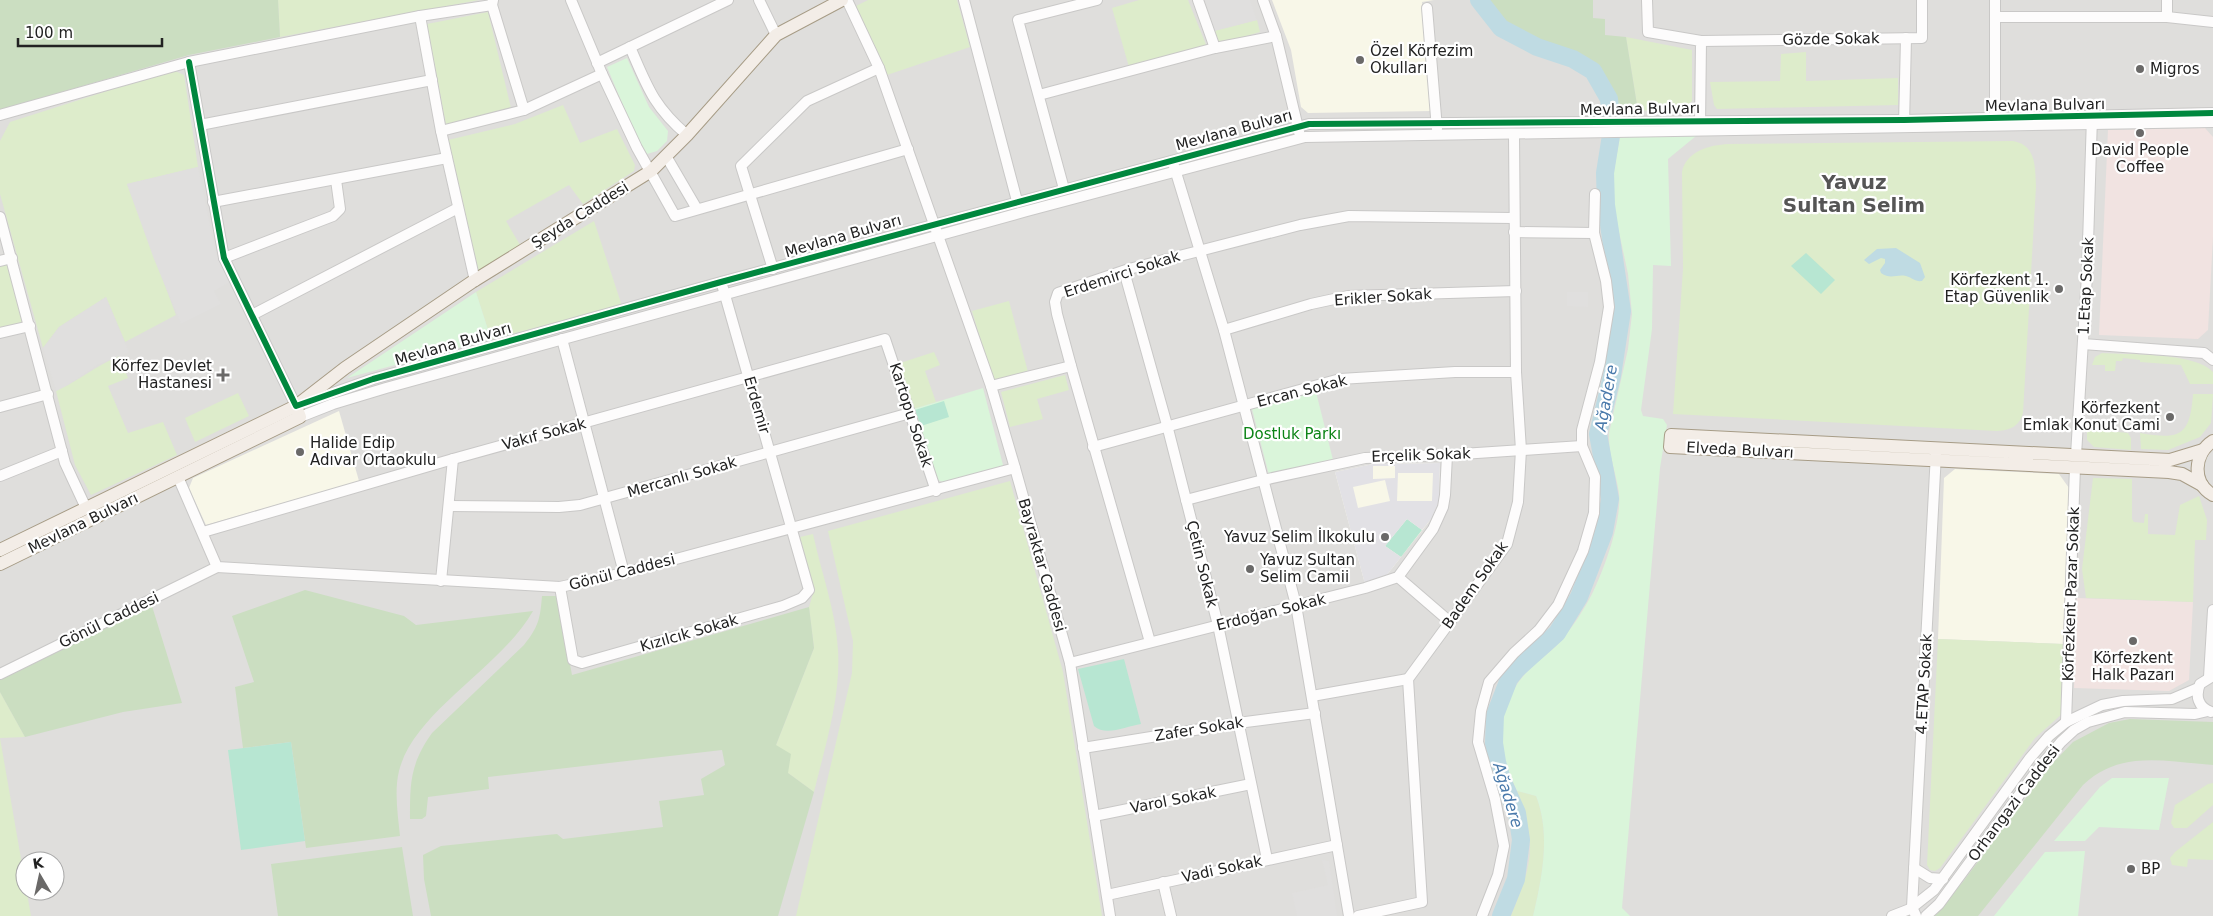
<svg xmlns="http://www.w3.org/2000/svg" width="2213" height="916" font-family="'DejaVu Sans',sans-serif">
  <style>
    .residential { fill: #dfdedc; fill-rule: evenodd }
    .commercial { fill: #f1e3e1 }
    .education { fill: #f8f7e8 }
    .grass { fill: #ddeccb }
    .forest { fill: #cbdec1 }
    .park { fill: #daf5da }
    .pitch { fill: #b7e6d2 }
    .parking { fill: #e0dfde }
    .plaza { fill: #e2e1e5; fill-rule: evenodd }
    .water { fill: #bfdbe3 }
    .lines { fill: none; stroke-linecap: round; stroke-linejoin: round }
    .river { stroke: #bfdbe3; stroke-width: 18 }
    .minor-casing { stroke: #c9c8c7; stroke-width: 12 }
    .major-casing { stroke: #a79c86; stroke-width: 14 }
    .minor { stroke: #fdfcfc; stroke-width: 10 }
    .major { stroke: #f3ede7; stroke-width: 12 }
    .cycleway-casing { stroke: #fff; stroke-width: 9 }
    .cycleway { stroke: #00873e; stroke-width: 6 }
    .poi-dot { fill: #6a6968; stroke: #fff; stroke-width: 2 }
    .labels { text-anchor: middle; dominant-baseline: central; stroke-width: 4.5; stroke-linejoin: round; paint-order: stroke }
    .street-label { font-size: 15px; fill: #222; stroke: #fff }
    .poi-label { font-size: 15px; fill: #222; stroke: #fff; text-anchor: start }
    .park-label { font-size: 15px; fill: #0c8416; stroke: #fff }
    .water-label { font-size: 16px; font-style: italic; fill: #4a7aab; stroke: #fff }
    .district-label { font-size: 20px; font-weight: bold; fill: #555; stroke: #fff }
  </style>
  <rect width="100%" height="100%" fill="#f0eeeb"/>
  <path class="residential" d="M0,0H2213V916H0ZM25,861H55V891H25Z"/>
  <g class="commercial">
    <polygon points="2205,128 2213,137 2213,237 2208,330 2198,339 2099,335 2108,130"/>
    <polygon points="2077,598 2193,602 2189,680 2169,691 2074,688"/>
  </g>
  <g class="education">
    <polygon points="1272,0 1434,0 1422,2 1432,111 1308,113 1301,107 1291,50"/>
    <polygon points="339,411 359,481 206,525 189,488 193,478"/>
    <polygon points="1440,463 1439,501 1432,518 1386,576 1365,584 1335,472 1373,464"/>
    <polygon points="1955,469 2059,474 2069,488 2063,644 1938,639 1944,478"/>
  </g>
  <g class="grass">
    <polygon points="278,0 479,0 280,37"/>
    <polygon points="868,0 957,0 970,47 887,75 856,6"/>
    <polygon points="1139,0 1188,0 1207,47 1129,67 1112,8"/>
    <polygon points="488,12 511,108 446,125 427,24"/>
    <polygon points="1257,20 1260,32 1219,44 1214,31"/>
    <polygon points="1626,37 1692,50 1692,101 1685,108 1638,111"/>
    <polygon points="1806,52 1806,81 1898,78 1898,105 1717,109 1714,105 1710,82 1780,81 1781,54"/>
    <polygon points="173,70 184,75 198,167 127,184 176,315 125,342 106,297 59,327 43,348 0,194 0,141 10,122"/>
    <polygon points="563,105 580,143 617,129 635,165 634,171 583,204 569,185 506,221 520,245 477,272 448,140 515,124"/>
    <path d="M2013,141C2036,145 2035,166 2036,186L2023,413C2019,427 2010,430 1997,431L1673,414L1683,269L1682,172C1686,151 1710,145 1728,144Z"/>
    <polygon points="594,221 622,306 491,339 476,292"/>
    <polygon points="12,258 30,326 0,333 0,261"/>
    <polygon points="1009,301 1028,372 993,381 972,311"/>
    <polygon points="934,352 940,365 925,371 936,402 913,409 897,364"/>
    <path d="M2102,353C2129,355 2195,352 2213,372V384H2190L2181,365L2140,362V360L2123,358L2122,361H2116L2115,371H2105V365H2092L2095,357Z"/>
    <path d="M119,356L128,378L108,386L128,433L163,422L177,455L91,495L75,465L56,391C78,381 96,366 119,356Z"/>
    <polygon points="1065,375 1069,390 1037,399 1043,419 1010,427 1001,392"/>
    <polygon points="238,393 249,416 195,442 185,418"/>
    <path d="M2193,394H2213L2211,423L2200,437L2168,450L2141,449L2140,433C2180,440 2190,436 2193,394Z"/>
    <polygon points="2087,429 2128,433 2131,438 2131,450 2094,447 2087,440"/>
    <polygon points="2093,478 2132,479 2132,519 2134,522 2144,523 2145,514 2148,514 2148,534 2175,535 2180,505 2199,496 2207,520 2206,540 2195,540 2193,602 2086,598 2082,569"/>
    <polygon points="1010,481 1063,672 1102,916 796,916 852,673 853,641 828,531"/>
    <path d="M813,534C821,572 836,611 838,650C841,698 825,746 814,792L788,773L776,745L814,648L809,607L814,590L800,537Z"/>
    <polygon points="1938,639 2063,644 2063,713 2035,738 1940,868 1935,871 1930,870 1927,865"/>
    <polygon points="0,692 25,737 0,738 31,916 0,916"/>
    <polygon points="2213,783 2213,805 2187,828 2174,828 2171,823 2175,805 2208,784"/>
    <path d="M1517,791L1536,796C1551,834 1542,878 1533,916H1511C1532,864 1538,845 1517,791Z"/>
    <polygon points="2213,822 2213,860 2188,859 2187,867 2172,865 2170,858 2175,852"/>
  </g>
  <g class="forest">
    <polygon points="0,0 278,0 280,37 189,55 0,110"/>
    <path d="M1487,0H1593V18L1605,19V35L1626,37L1638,111H1617C1613,100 1607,75 1600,68C1588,54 1573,52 1556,46C1530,37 1501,25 1487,0Z"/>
    <path d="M305,590L404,616L416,625L533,611C501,668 414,711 399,771C394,791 398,816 400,836L306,848L291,742L243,748L235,687L254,682L232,616Z"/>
    <path d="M542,596H557L572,675L809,607L814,648L776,745L791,754L788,773L814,792L778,916H431L424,879L423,855L441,846L557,834L563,839L663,827L659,801L704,795L701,779L725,765L722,750L488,777L489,789L428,797L426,816L422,819H410C410,783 410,764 432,733L524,645C539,626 540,619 542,596Z"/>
    <polygon points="152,606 182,703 123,712 25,737 0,692 0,680"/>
    <path d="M2130,719L2213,722V765C2166,762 2121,749 2083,785L1978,916H1933L1962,883L2049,767L2073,742L2109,723Z"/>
    <polygon points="402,847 413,916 278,916 271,864"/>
  </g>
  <g class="park">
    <polygon points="627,58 649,107 668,131 667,141 657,151 647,154 641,148 607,67"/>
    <path d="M1696,136L1668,159L1671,266L1653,265L1652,329L1641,410L1643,416L1663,419L1667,425L1660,468L1622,908L1630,916H1533C1542,878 1551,834 1536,796L1517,791C1510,775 1502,758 1501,740C1501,717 1510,690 1525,674C1535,662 1549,654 1559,643C1572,628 1584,610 1593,592C1605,567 1622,520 1619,493C1616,473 1608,453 1609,433L1628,349L1632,314L1628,274L1612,199L1613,176L1620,137Z"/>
    <polygon points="476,292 491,339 347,378"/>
    <polygon points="983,388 1003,465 1001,468 947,484 936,479 913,409"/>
    <polygon points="1316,392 1333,460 1269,475 1252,409"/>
    <polygon points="2112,778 2169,778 2159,830 2099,827 2085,841 2054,841 2100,787"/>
    <polygon points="2085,851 2078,916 1994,916 2045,852"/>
  </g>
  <g class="pitch">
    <polygon points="1806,253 1835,280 1821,294 1791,266"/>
    <polygon points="944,401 949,417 921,426 915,410"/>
    <polygon points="1407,519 1422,530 1401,557 1385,546"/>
    <path d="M1124,659L1141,724C1126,726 1106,737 1094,726L1078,669Z"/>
    <polygon points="291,742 305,841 241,850 228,750"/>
  </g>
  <g class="parking">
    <polygon points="1202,0 1250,0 1257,20 1214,31"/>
    <polygon points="198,167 215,250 230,282 214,291 221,304 181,324 154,259 127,184"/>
    <polygon points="1567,292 1588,292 1588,307 1567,306"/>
    <polygon points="106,297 129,352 99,364 68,385 56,391 43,348 59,327"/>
    <polygon points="1322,860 1329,861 1337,916 1297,916 1292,893 1328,885"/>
  </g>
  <path class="plaza" d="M1440,463L1439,501L1432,518L1422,530L1407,519L1385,546L1401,557L1386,576L1365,584L1335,472L1373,464ZM1373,466H1395V478L1373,479ZM1398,473H1433L1432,501H1397ZM1385,480L1390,501L1358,508L1353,487Z"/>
  <path class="water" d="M1896,248L1920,263L1925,277L1922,281C1915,282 1913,278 1906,276C1896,274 1891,280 1881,273L1880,270L1885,263V259L1881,258L1869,264L1864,260L1877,249Z"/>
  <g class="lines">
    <polyline class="river" points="1479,0 1501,28 1537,47 1573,59 1593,71 1609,99 1612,129 1605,173 1606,205 1622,311 1612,376 1598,434 1610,499 1604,532 1579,597 1557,633 1517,669 1509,679 1495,715 1494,743 1497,762 1502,780 1517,813 1521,840 1516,879 1501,916"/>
    <defs>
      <g id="minor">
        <polyline points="493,0 492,5 524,110 602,74"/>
        <polyline points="571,0 602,74 637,148 675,216 908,149"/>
        <polyline points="759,0 776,35"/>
        <polyline points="847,0 879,68 991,386 1015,468 1070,663 1110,916"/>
        <polyline points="964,0 1017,201"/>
        <polyline points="1198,0 1215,48"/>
        <polyline points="1263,0 1276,36 1299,132"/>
        <polyline points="1647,0 1648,32 1701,41 1700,126"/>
        <polyline points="2167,0 2167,17 2213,22"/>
        <polyline points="1427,8 1437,129"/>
        <polyline points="420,16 441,131 475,281"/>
        <polyline points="1996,17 2167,17"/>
        <polyline points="1701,41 1922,38 1922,0"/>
        <path d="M630,47C647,86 653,106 687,135"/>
        <polyline points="189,62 224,258 296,406 373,379 721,282 1309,124 1904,120 2213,113"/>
        <polyline points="597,63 728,0"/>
        <polyline points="1039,95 1215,48 1276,36"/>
        <polyline points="0,115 189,62 420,16 492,5"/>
        <polyline points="1995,124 1995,0"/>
        <polyline points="200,125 432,80"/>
        <polyline points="1904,125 1906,38"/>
        <polyline points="441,131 524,110"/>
        <polyline points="666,156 697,209"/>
        <polyline points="1174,166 1224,330 1296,605 1349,916"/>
        <polyline points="1064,189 1018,20 1097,0"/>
        <polyline points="213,202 447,158"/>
        <polyline points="0,217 65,463 86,508"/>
        <polyline points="1514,232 1594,233"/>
        <polyline points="224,258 333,216 340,209 336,180"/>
        <polyline points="0,261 12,258"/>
        <polyline points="773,269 741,166 807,101 879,68"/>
        <polyline points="1124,271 1167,425 1218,625 1267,859"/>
        <polyline points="252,315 458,208"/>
        <polyline points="1224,330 1311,304 1348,296 1516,291"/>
        <polyline points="0,333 30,326"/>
        <polyline points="562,339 624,573"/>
        <polyline points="2083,344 2204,353 2213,360"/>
        <polyline points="991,386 1071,366"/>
        <polyline points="0,407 48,394"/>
        <polyline points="300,417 333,404 386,388 1027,211 1305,137 2213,122"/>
        <polyline points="1093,447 1340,379 1455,372 1516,372"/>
        <polyline points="2076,455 2087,275 2092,117"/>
        <polyline points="0,476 62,451"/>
        <polyline points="178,477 217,567 560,587 624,573 1015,468"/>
        <polyline points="1186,500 1263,480 1365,458 1447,455 1582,446"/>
        <polyline points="449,506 559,507 580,505 910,413"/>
        <polyline points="203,532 453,459 885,339 936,491"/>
        <polyline points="1398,577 1449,621"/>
        <polyline points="441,581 453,459"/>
        <polyline points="560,587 573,660 582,663 783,606 802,598 809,590 723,288"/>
        <polyline points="1150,642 1071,366 1057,314 1055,302 1058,293 1129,269 1300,225 1349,216 1513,218"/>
        <polyline points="1070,663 1365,588 1398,577 1433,529 1443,507 1445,495 1447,455"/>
        <polyline points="0,674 217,567"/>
        <polyline points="2209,677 2213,610"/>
        <polyline points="1312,696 1408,679"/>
        <path d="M2211,712C2198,707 2195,696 2200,684L2213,676"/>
        <polyline points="2066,722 2075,467"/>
        <polyline points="1083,748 1238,723 1315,713"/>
        <polyline points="1094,816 1251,784"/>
        <polyline points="1914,868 1930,878 1943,879"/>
        <polyline points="1163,882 1171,916"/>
        <polyline points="1107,895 1337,845"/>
        <polyline points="1358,916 1422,902 1408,679 1507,544 1518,502 1521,450 1516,372 1514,134"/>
        <polyline points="1482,916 1498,875 1504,846 1495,799 1478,742 1481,711 1489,682 1514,653 1539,630 1558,605 1583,551 1594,513 1595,477 1582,446 1582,430 1600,362 1609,307 1606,281 1594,233 1595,194"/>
        <polyline points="1892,916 1910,909 1934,890 2030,758 2049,736 2066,722 2102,705 2123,701 2172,699 2198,688"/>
        <polyline points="1916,916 1912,907 1936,453"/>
        <polyline points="1926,916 1939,904 2039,768 2061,742 2074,730 2088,722 2125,712 2195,714 2208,711"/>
      </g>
      <g id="major">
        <path d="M2213,441C2194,453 2191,483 2213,495"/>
        <polyline points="2202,485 2182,474 2169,472 1670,447 1671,435 2170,460 2203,450"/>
        <polyline points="0,550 296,406 345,368 472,282 651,171 687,135 776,35 842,0"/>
        <polyline points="0,564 300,417 296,406"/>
      </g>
    </defs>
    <use href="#minor" class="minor-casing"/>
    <use href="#major" class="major-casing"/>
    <use href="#minor" class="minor"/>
    <use href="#major" class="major"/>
    <defs>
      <polyline id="cycleway" points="189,62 224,258 296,406 373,379 721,282 1309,124 1904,120 2213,113"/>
    </defs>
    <use href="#cycleway" class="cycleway-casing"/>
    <use href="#cycleway" class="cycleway"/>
  </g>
  <g class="poi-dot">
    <circle cx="1360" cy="60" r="5"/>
    <circle cx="2140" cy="69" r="5"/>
    <circle cx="2140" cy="133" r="5"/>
    <circle cx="2059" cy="289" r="5"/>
    <path d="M220.5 367.5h5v5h5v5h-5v5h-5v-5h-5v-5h5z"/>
    <circle cx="2170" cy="417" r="5"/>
    <circle cx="300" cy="452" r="5"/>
    <circle cx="1385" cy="537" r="5"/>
    <circle cx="1250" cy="569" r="5"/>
    <circle cx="2133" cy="641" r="5"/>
    <circle cx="2131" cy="869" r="5"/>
  </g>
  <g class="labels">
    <g class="street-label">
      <text transform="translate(1831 39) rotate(-1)">Gözde Sokak</text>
      <text transform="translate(2045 105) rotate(-1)">Mevlana Bulvarı</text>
      <text transform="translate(1640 109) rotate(-1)">Mevlana Bulvarı</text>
      <text transform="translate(1234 130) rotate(-15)">Mevlana Bulvarı</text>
      <text transform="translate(580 215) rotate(-32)">Şeyda Caddesi</text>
      <text transform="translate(843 236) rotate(-16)">Mevlana Bulvarı</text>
      <text transform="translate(1122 274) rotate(-18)">Erdemirci Sokak</text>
      <text transform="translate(2086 286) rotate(-87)">1.Etap Sokak</text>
      <text transform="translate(1383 297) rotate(-4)">Erikler Sokak</text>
      <text transform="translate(453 344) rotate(-16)">Mevlana Bulvarı</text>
      <text transform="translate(1302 391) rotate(-14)">Ercan Sokak</text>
      <text transform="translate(757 405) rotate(74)">Erdemir</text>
      <text transform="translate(911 415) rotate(72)">Kartopu Sokak</text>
      <text transform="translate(544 434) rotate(-15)">Vakıf Sokak</text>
      <text transform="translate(1740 450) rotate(3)">Elveda Bulvarı</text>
      <text transform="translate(1421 455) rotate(-2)">Erçelik Sokak</text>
      <text transform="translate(682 477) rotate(-16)">Mercanlı Sokak</text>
      <text transform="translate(83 523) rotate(-26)">Mevlana Bulvarı</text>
      <text transform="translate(1202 564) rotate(76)">Çetin Sokak</text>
      <text transform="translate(1042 565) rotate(74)">Bayraktar Caddesi</text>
      <text transform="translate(622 572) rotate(-14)">Gönül Caddesi</text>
      <text transform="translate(1475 585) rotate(-55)">Badem Sokak</text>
      <text transform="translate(2071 594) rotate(-88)">Körfezkent Pazar Sokak</text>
      <text transform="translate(1271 612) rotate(-14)">Erdoğan Sokak</text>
      <text transform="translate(109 620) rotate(-26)">Gönül Caddesi</text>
      <text transform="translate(689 633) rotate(-16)">Kızılcık Sokak</text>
      <text transform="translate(1924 684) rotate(-87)">4.ETAP Sokak</text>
      <text transform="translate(1199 729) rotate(-9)">Zafer Sokak</text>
      <text transform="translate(1173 800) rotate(-11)">Varol Sokak</text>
      <text transform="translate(2014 803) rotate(-53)">Orhangazi Caddesi</text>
      <text transform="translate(1222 869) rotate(-12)">Vadi Sokak</text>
    </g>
    <g class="poi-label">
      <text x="1370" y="51">Özel Körfezim<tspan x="1370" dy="17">Okulları</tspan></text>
      <text x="2150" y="69">Migros</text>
      <text x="2140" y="150" text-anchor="middle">David People<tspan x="2140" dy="17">Coffee</tspan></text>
      <text x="2049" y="280" text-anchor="end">Körfezkent 1.<tspan x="2049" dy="17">Etap Güvenlik</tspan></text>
      <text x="212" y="366" text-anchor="end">Körfez Devlet<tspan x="212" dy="17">Hastanesi</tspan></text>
      <text x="2160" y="408" text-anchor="end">Körfezkent<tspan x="2160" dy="17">Emlak Konut Cami</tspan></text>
      <text x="310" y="443">Halide Edip<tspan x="310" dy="17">Adıvar Ortaokulu</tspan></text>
      <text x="1375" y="537" text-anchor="end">Yavuz Selim İlkokulu</text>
      <text x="1260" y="560">Yavuz Sultan<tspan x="1260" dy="17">Selim Camii</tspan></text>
      <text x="2133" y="658" text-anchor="middle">Körfezkent<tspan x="2133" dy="17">Halk Pazarı</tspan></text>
      <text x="2141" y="869">BP</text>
    </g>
    <g class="park-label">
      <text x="1292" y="434">Dostluk Parkı</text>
    </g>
    <g class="water-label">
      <text transform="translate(1606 398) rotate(-80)">Ağadere</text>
      <text transform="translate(1508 795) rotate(73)">Ağadere</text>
    </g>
    <g class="district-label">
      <text x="1854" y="182">Yavuz<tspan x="1854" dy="23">Sultan Selim</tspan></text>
    </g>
  </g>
  <g transform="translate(40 876) rotate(351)"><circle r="24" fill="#ffffff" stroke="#a7a7a7"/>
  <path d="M0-4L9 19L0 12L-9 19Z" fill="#6a6968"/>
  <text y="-8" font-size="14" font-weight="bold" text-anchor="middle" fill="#222222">K</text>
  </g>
  <path d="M18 38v8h144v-8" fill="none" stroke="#222222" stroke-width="2.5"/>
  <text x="25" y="38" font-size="15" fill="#222222" stroke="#ffffff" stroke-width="4" paint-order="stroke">100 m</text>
</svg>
